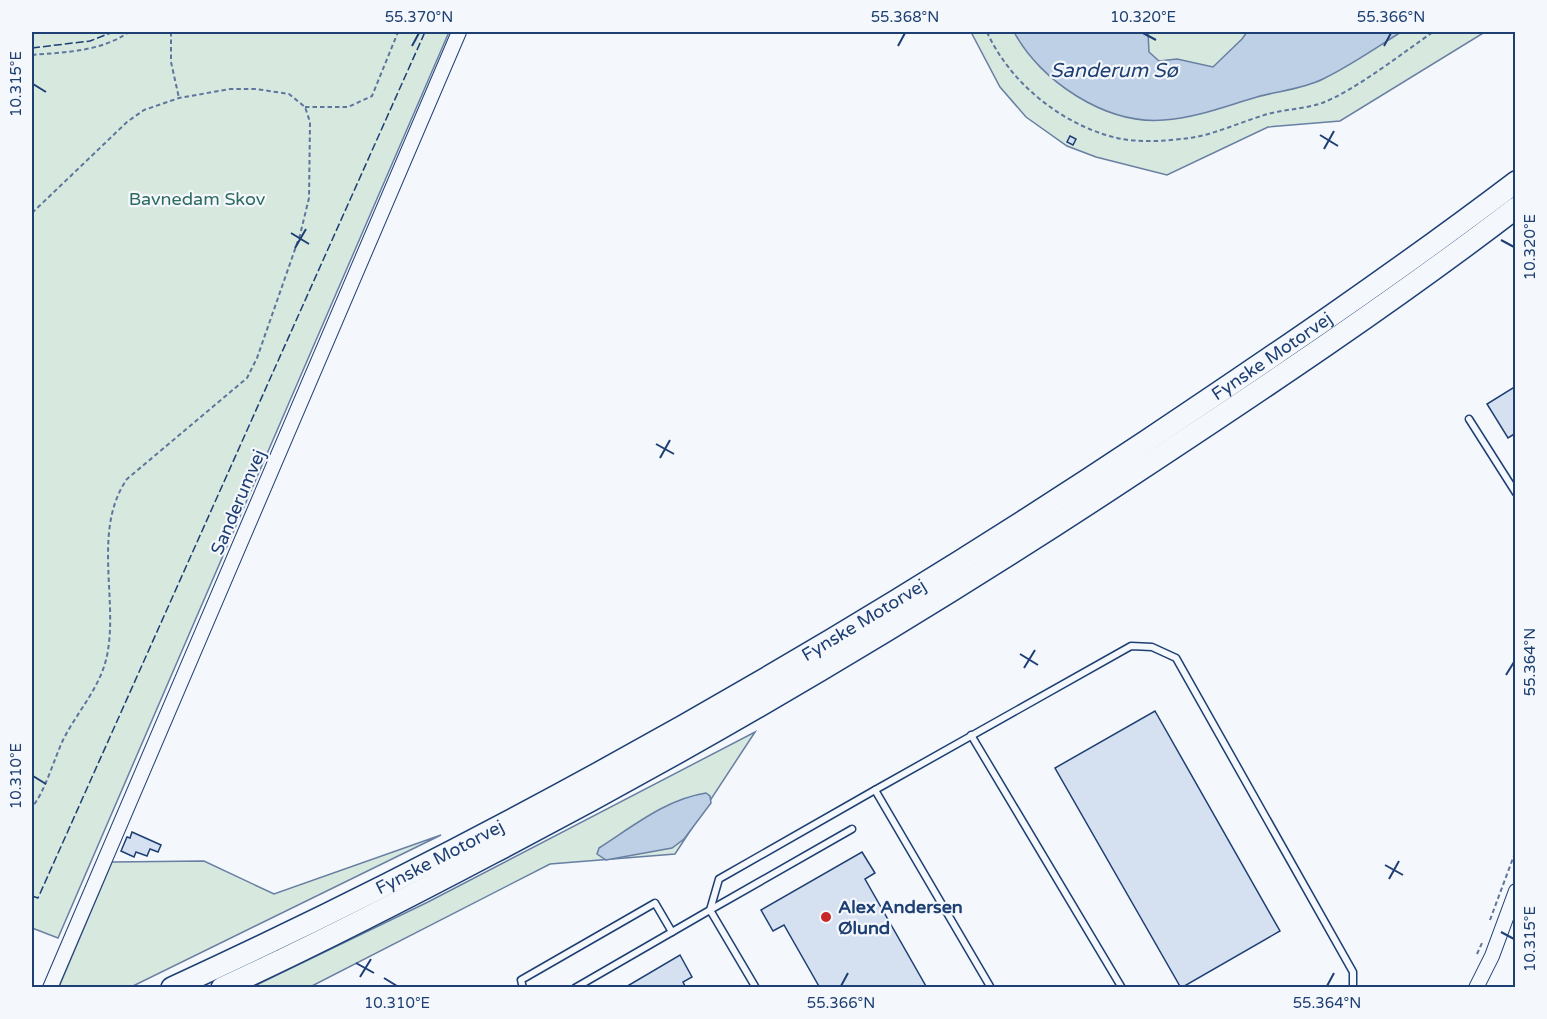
<svg xmlns="http://www.w3.org/2000/svg" width="1547" height="1019" font-family="'Varela Round',sans-serif">
  <style>
    .green { fill: #d7e8df; stroke: #687fa3; stroke-width: 1.5 }
    .water { fill: #bed0e5; stroke: #687fa3; stroke-width: 1.5 }
    .building { fill: #d5e0f0; stroke: #1d3f73; stroke-width: 1.5 }
    .lines { fill: none; stroke-linecap: round; stroke-linejoin: round }
    .service-casing { stroke: #1d3f73; stroke-width: 9 }
    .tertiary-casing { stroke: #1d3f73; stroke-width: 16 }
    .motorway-casing { stroke: #1d3f73; stroke-width: 24 }
    .path { stroke: #5e769c; stroke-width: 2; stroke-dasharray: 4.5 3; stroke-linecap: butt }
    .service { stroke: #f4f7fb; stroke-width: 6 }
    .tertiary { stroke: #f4f7fb; stroke-width: 14 }
    .motorway { stroke: #f4f7fb; stroke-width: 21 }
    .fence { stroke: #1d3f73; stroke-width: 1.5; stroke-dasharray: 8 3; stroke-linecap: butt }
    .ticks { fill: none; stroke: #1d3f73; stroke-width: 2 }
    .poi-dot { fill: #c62828; stroke: #f4f7fb; stroke-width: 2 }
    .labels { text-anchor: middle; dominant-baseline: central; stroke-width: 4.5; stroke-linejoin: round; paint-order: stroke }
    .park-label { font-size: 18px; fill: #2c6c60; stroke: #f4f7fb }
    .street-label { font-size: 18px; fill: #1d3f73; stroke: #f4f7fb }
    .poi-label { font-size: 18px; font-weight: bold; fill: #1d3f73; stroke: #f4f7fb; text-anchor: start }
    .water-label { font-size: 20px; font-style: italic; fill: #1d3f73; stroke: #f4f7fb }
    .neatline { fill: none; stroke: #1d3f73; stroke-width: 2 }
    .ticks-label { font-size: 15px; text-anchor: middle; fill: #1d3f73 }
  </style>
  <rect width="100%" height="100%" fill="#f4f7fb"/>
  <g class="green">
    <polygon points="32,32 449,32 58,938 32,928"/>
    <polygon points="971,32 1485,32 1340,121 1268,127 1167,175 1096,157 1067,146 1026,117 1000,87"/>
    <polygon points="755,732 675,854 550,864 310,987 250,988 428,902"/>
    <polygon points="441,835 131,987 59,987 112,862 204,861 274,894"/>
  </g>
  <g class="water">
    <path d="M1014,32H1148L1149,52L1159,61L1177,59L1213,67L1242,39L1247,32H1401C1376,48 1350,66 1323,79C1303,89 1278,91 1257,97C1226,106 1196,118 1164,120C1106,125 1040,81 1014,32Z"/>
    <path d="M706,793L710,796L711,803L684,839L672,848L606,860L597,854L599,848C632,827 666,799 706,793Z"/>
  </g>
  <g class="building">
    <polygon points="1070,136 1076,139 1073,145 1067,142"/>
    <polygon points="1516,386 1516,433 1508,438 1487,404"/>
    <polygon points="1155,711 1280,931 1181,988 1055,768"/>
    <polygon points="132,832 161,845 158,852 150,849 147,856 136,852 134,857 121,851 127,837 130,838"/>
    <polygon points="862,852 875,873 865,879 927,988 820,988 784,925 773,931 761,910"/>
    <polygon points="680,955 692,977 683,982 686,988 624,988"/>
  </g>
  <g class="lines">
    <defs>
      <g id="service">
        <polyline points="1469,419 1516,493"/>
        <polyline points="971,735 1122,988"/>
        <polyline points="875,790 1131,646 1152,647 1176,658 1353,972 1353,988"/>
        <polyline points="523,988 521,980 655,903 672,932"/>
        <polyline points="575,988 710,910 719,879 875,790 991,988"/>
        <polyline points="756,988 710,910 852,829"/>
      </g>
      <g id="tertiary">
        <polyline points="50,988 459,32"/>
        <polyline points="1476,988 1492,956 1516,891"/>
      </g>
      <g id="motorway">
        <path id="s1" d="M172,988C511,832 837,647 1148,440C1272,357 1396,273 1516,182"/>
        <path d="M222,988C314,946 405,899 494,852C714,737 928,610 1135,473C1264,388 1393,302 1516,208"/>
      </g>
    </defs>
    <use href="#service" class="service-casing"/>
    <use href="#tertiary" class="tertiary-casing"/>
    <use href="#motorway" class="motorway-casing"/>
    <g class="path">
      <polyline points="171,32 171,62 179,98"/>
      <path d="M987,32C1010,83 1062,125 1117,138C1139,143 1167,141 1190,138C1216,134 1243,121 1268,114C1286,109 1305,109 1322,103C1354,91 1404,52 1433,32"/>
      <path d="M32,55C65,52 100,52 129,32"/>
      <polyline points="305,107 348,107 372,96 398,32"/>
      <path d="M32,213L127,122L144,110L179,98L230,89H256L289,94L305,107L310,122L309,198L300,235L257,358L247,378L127,479C93,528 117,596 108,650C103,685 78,710 63,740C54,759 45,792 32,807"/>
      <polyline points="1490,920 1516,850"/>
      <polyline points="1477,954 1482,943"/>
    </g>
    <use href="#service" class="service"/>
    <use href="#tertiary" class="tertiary"/>
    <use href="#motorway" class="motorway"/>
    <g class="fence">
      <polyline points="32,48 90,41 113,32"/>
      <polyline points="32,896 38,898 425,32"/>
    </g>
  </g>
  <path class="ticks" d="M1143,33L1156,40M412,46L419,33M898,46L905,33M1384,46L1391,33M33,84L46,92M1320,135L1338,146M1324,149L1334,131M291,233L309,244M1501,240L1514,247M295,248L306,229M656,444L674,454M660,458L670,440M1020,654L1038,665M1024,668L1035,650M1506,675L1514,662M33,776L46,784M1385,865L1403,875M1389,879L1399,861M1501,932L1514,939M356,963L374,973M360,977L371,959M384,978L397,986M841,986L848,973M1327,986L1334,973"/>
  <circle class="poi-dot" cx="826" cy="917" r="6"/>
  <g class="labels">
    <g class="park-label">
      <text x="197" y="199">Bavnedam Skov</text>
    </g>
    <g class="street-label">
      <text stroke="none"><textPath href="#s1" startOffset="1270">Fynske Motorvej</textPath></text>
      <text transform="translate(238 502) rotate(-67)">Sanderumvej</text>
      <text stroke="none"><textPath href="#s1" startOffset="784">Fynske Motorvej</textPath></text>
      <text stroke="none"><textPath href="#s1" startOffset="298">Fynske Motorvej</textPath></text>
    </g>
    <g class="poi-label">
      <text x="838" y="907">Alex Andersen<tspan x="838" dy="21">Ølund</tspan></text>
    </g>
    <g class="water-label">
      <text x="1114" y="71">Sanderum Sø</text>
    </g>
  </g>
  <rect width="1547" height="1019" fill="none" stroke="#f4f7fb" stroke-width="66"/>
  <rect x="33" y="33" width="1481" height="953" class="neatline"/>
  <g class="ticks-label">
    <text x="419" y="22">55.370°N</text>
    <text x="905" y="22">55.368°N</text>
    <text x="1143" y="22">10.320°E</text>
    <text x="1391" y="22">55.366°N</text>
    <text transform="translate(16 84) rotate(-90)" y="5">10.315°E</text>
    <text transform="translate(1530 247) rotate(-90)" y="5">10.320°E</text>
    <text transform="translate(1530 662) rotate(-90)" y="5">55.364°N</text>
    <text transform="translate(16 776) rotate(-90)" y="5">10.310°E</text>
    <text transform="translate(1530 939) rotate(-90)" y="5">10.315°E</text>
    <text x="397" y="1008">10.310°E</text>
    <text x="841" y="1008">55.366°N</text>
    <text x="1327" y="1008">55.364°N</text>
  </g>
</svg>
